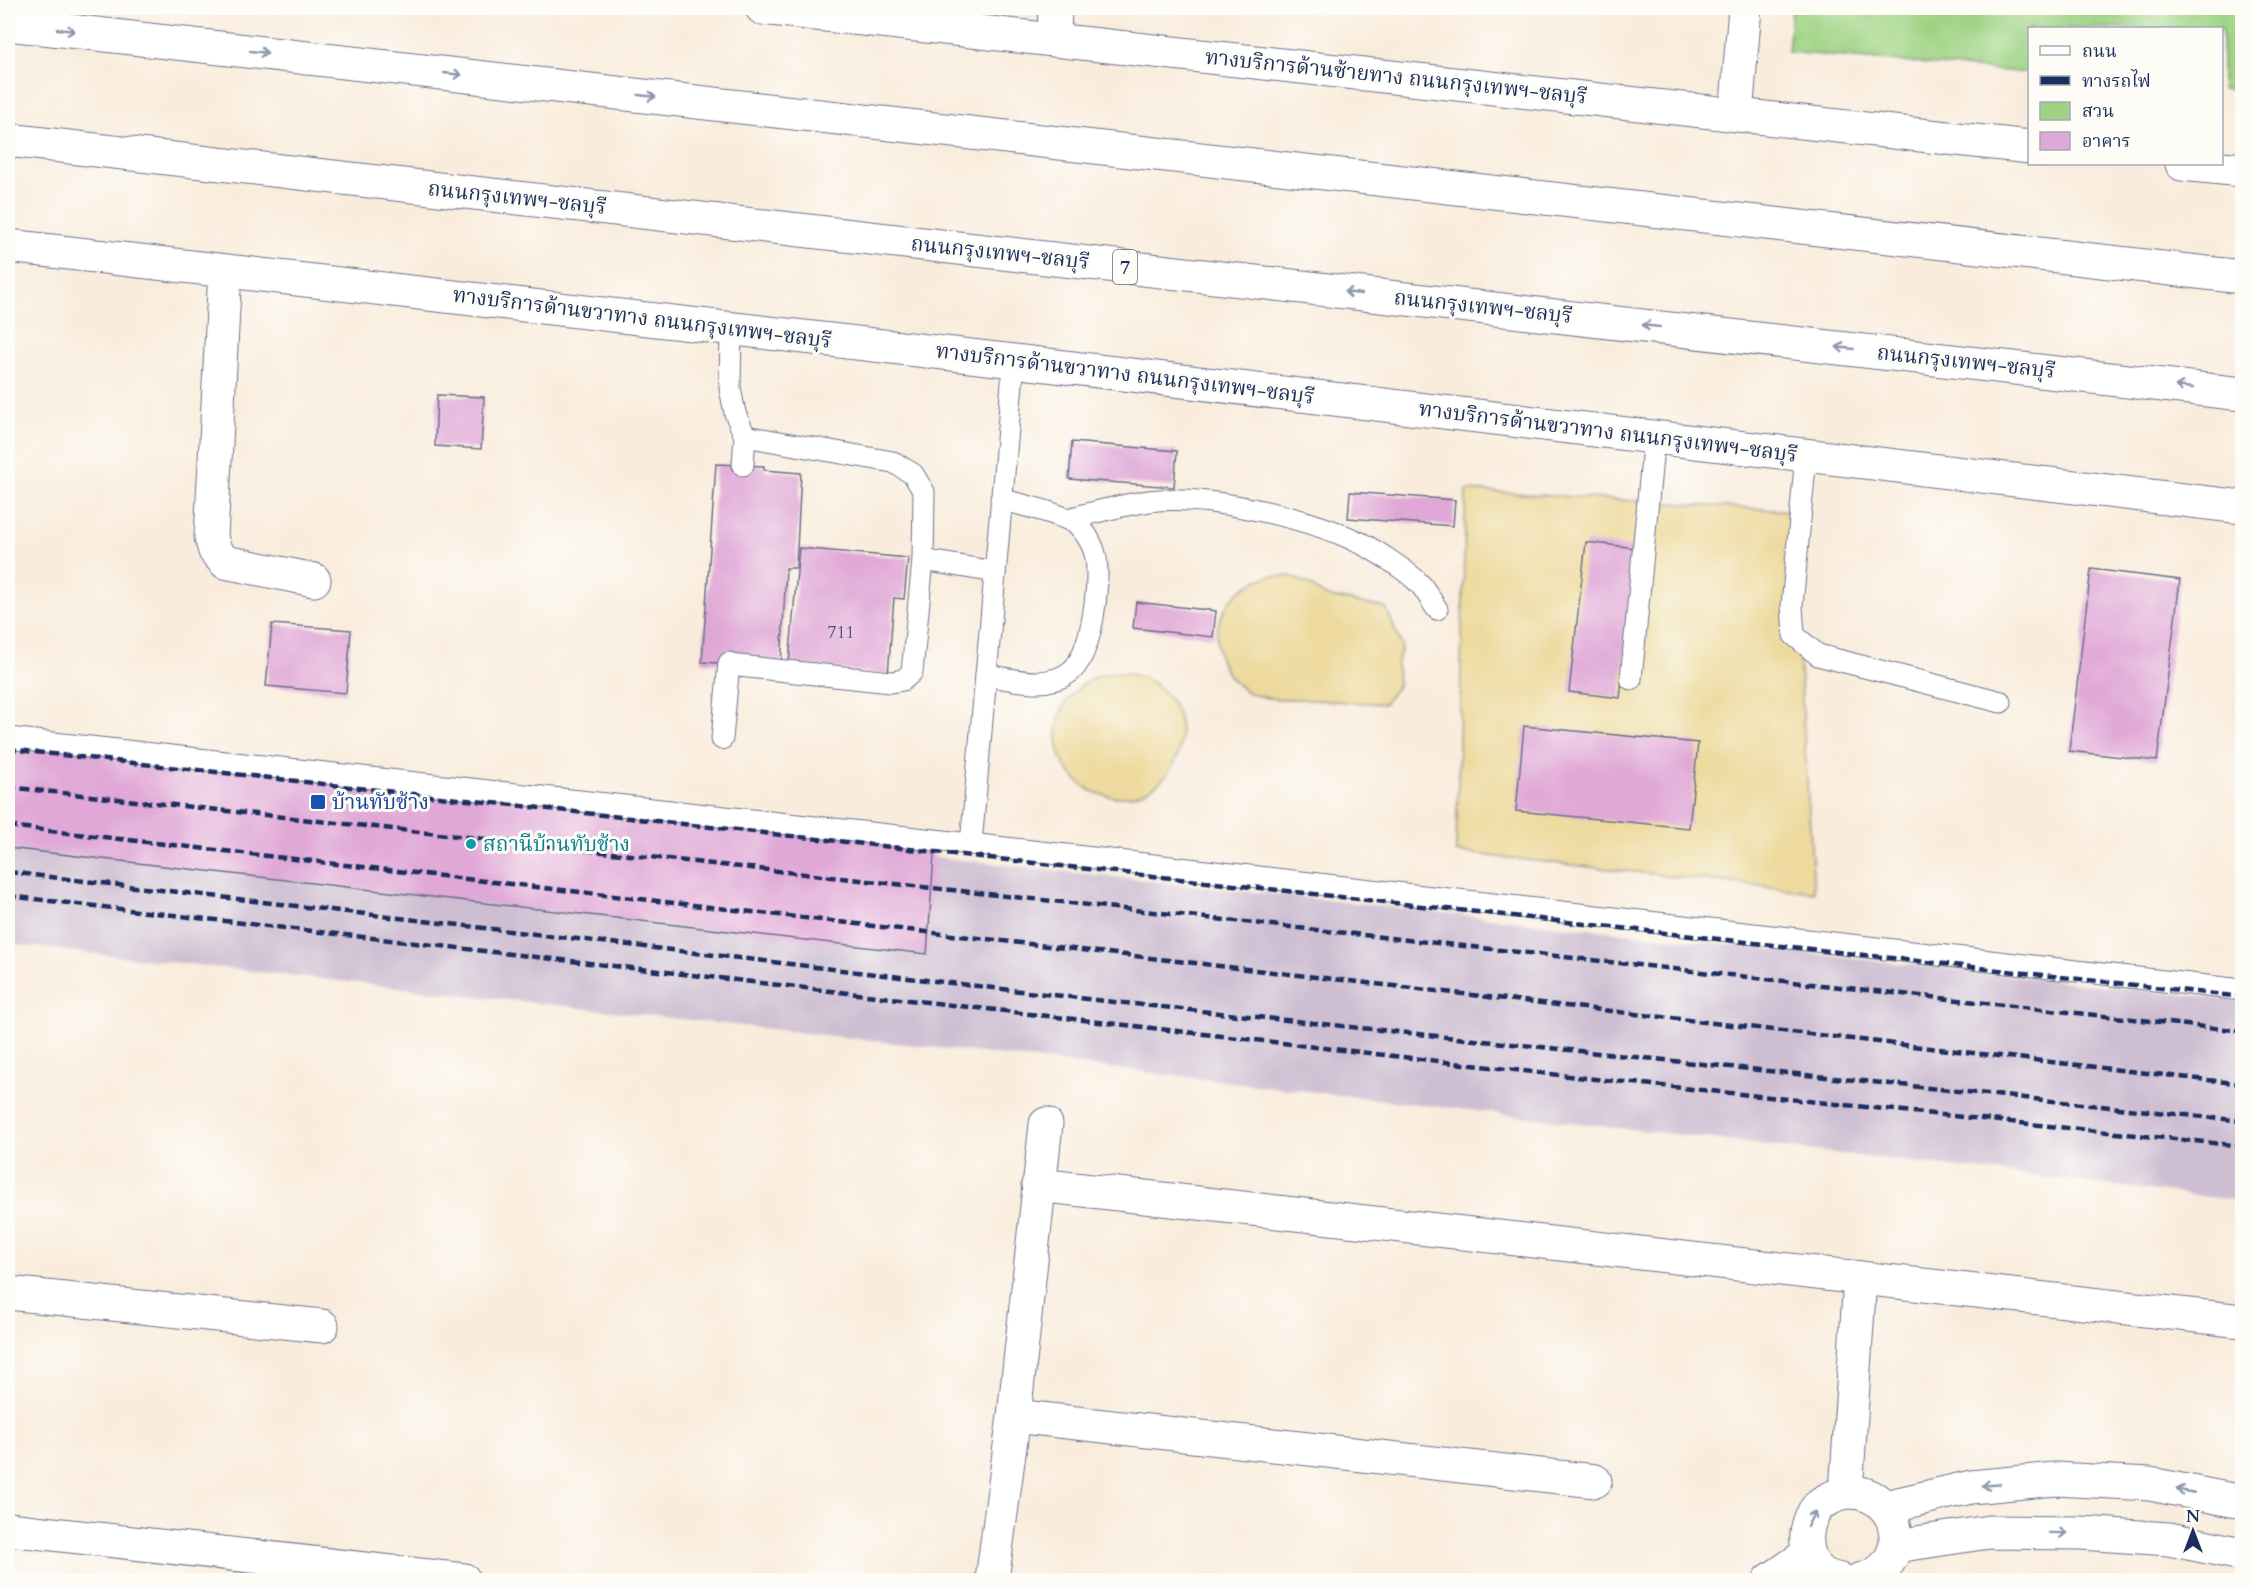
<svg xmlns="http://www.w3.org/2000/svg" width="2250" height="1588" font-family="Cardo,'Noto Serif Thai',serif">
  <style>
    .industrial { fill: #cdbed2 }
    .green { fill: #9ed383; stroke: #5c8170; stroke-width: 1.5 }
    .sand { fill: #eeda9e; stroke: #84847e; stroke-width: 1.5 }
    .building { fill: #e0a8d7 }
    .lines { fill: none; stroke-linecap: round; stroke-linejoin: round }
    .service-casing { stroke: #69718a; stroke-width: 23 }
    .minor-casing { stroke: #69718a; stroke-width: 35 }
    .secondary-casing { stroke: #69718a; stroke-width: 35 }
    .motorway-casing { stroke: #69718a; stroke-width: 35 }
    .service { stroke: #fff; stroke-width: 21 }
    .minor { stroke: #fff; stroke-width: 33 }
    .secondary { stroke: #fff; stroke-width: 33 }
    .motorway { stroke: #fff; stroke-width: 33 }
    .rail { stroke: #1b2f5e; stroke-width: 4.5; stroke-dasharray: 9 4.5; stroke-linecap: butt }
    .oneway { stroke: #8d97ae }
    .transit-dot { fill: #1a4fb4; stroke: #fdfcf7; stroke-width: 2 }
    .culture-dot { fill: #0f9aa8; stroke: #fdfcf7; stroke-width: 2 }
    .labels { text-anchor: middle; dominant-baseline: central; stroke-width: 6; stroke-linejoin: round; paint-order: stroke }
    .number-label { font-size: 18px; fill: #4c4d7c }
    .shield { fill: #fdfcf7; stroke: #5f6c8c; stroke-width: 1.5 }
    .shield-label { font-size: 20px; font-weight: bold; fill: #1b2f5e }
    .street-label { font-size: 21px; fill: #1b2f5e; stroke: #fdfcf7 }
    .transit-label { font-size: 21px; fill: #164399; stroke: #fdfcf7; text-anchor: start }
    .culture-label { font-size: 21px; fill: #0d838f; stroke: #fdfcf7; text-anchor: start }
  </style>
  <rect width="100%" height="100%" fill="#fdfcf7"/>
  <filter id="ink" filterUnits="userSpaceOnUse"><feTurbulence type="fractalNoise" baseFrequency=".0167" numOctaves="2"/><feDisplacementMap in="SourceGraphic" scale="12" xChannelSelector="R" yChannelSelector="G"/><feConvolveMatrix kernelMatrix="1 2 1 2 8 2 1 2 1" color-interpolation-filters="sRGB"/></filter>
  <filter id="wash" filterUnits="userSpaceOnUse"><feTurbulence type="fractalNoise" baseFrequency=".008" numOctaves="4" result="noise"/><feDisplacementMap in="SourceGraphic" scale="24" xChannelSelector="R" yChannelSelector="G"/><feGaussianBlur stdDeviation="1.35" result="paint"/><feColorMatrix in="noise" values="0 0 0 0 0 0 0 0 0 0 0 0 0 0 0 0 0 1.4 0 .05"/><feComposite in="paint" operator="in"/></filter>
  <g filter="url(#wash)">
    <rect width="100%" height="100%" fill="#f9ecdc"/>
    <polygon class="industrial" points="8,755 2242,1001 2242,1201 923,1046 8,944"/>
    <polygon class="green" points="1792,8 2242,8 2242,90 2222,89 2222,28 2030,28 2029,73 1788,52"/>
    <g class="sand">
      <polygon points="1466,490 1790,511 1814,892 1456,852"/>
      <path d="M1270,576H1289L1307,583L1325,596L1386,608L1402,646L1397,665L1398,686L1384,704C1355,702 1326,701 1298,699C1282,698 1268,700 1252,694C1238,688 1224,673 1220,658C1217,646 1215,634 1219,622C1228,596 1244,584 1270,576Z"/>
      <circle cx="1119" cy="735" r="62"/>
    </g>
    <g id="blocks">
      <g class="building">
        <polygon points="437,395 484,397 481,449 435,446"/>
        <polygon points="1072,442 1177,451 1174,487 1069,479"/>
        <polygon points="716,464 764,466 764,470 801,473 796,568 786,568 781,667 702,662"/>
        <polygon points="1350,492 1455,500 1453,526 1348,518"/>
        <polygon points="1586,542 1636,548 1620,698 1569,692"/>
        <polygon points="799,548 908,558 904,599 894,598 888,675 789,664"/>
        <polygon points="2091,569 2180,580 2157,761 2069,751"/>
        <polygon points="1136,602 1216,611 1213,637 1133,628"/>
        <polygon points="272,624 351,630 346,693 266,686"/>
        <polygon points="1524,726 1698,743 1689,828 1516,811"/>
        <polygon points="8,731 935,841 927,954 8,848"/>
      </g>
    </g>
  </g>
  <g filter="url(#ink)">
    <use href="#blocks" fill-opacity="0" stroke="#69718a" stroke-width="1.5"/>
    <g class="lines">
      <defs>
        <g id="service">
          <polyline points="731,328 730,388 735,413 745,436 743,465"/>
          <polyline points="1806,455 1792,606 1794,635 1818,655 2001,702"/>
          <path d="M1068,519C1095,512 1122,505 1149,501C1203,494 1305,517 1354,540C1371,547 1406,570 1419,583C1426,590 1431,601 1437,609"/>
          <polyline points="923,560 995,572"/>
          <polyline points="729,665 891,682 903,680 912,672 923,560 924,492 913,474 893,462 745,436"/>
          <path d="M986,675C1013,679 1046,690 1070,672C1092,655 1100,585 1096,558C1094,547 1087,534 1079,526C1066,514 1020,505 1001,499"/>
          <polyline points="1631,679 1654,437"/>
          <polyline points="8,738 971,844 2242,990"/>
          <polyline points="722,739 729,663"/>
          <polyline points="971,844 1014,361"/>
        </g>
        <g id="minor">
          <polyline points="1054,38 1055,8"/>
          <polyline points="1736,115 1745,8"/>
          <polyline points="225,271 211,537 215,551 225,562 314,580"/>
          <polyline points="1038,1185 2242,1321"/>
          <polyline points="8,1293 322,1326"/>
          <polyline points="1014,1416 1595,1481"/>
          <polyline points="1846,1492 1860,1278"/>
          <polyline points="1885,1507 1971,1487 2055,1479 2150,1484 2242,1502"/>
          <polyline points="8,1529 464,1580"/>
          <polyline points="1896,1546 1989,1532 2082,1533 2169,1539 2242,1554"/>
          <polyline points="992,1580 1014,1416 1046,1124"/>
          <polyline points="1770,1580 1808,1554"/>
          <path d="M1841,1580C1836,1579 1828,1577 1823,1574C1801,1557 1803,1524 1819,1505C1823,1501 1830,1499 1835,1496C1839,1495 1843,1492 1848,1492C1904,1491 1915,1569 1859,1580"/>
        </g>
        <g id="secondary">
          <polyline points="762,8 2030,147"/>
          <polyline points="2182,164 2242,170"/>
          <polyline points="8,246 1014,361 2242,507"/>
        </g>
        <g id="motorway">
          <polyline points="8,24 2242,277"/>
          <polyline points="8,140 2242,394"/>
        </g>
      </defs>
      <use href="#service" class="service-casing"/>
      <use href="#minor" class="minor-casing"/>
      <use href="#secondary" class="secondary-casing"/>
      <use href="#motorway" class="motorway-casing"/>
      <use href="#service" class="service"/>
      <use href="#minor" class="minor"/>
      <use href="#secondary" class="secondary"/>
      <use href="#motorway" class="motorway"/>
      <g class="rail">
        <polyline points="8,749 2242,997"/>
        <polyline points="8,787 2242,1031"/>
        <polyline points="8,826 2242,1084"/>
        <polyline points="8,872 1096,1000 2242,1121"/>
        <polyline points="8,896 1576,1077 2242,1146"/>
      </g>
    </g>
    <defs><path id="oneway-shaft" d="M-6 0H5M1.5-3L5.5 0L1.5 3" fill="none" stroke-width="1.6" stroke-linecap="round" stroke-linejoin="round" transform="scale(1.5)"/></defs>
    <g class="oneway">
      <use href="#oneway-shaft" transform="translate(66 30) rotate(6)"/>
      <use href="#oneway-shaft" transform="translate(259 52) rotate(6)"/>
      <use href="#oneway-shaft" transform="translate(453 74) rotate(6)"/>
      <use href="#oneway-shaft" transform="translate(647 96) rotate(6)"/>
      <use href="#oneway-shaft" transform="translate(1353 293) rotate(-174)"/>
      <use href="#oneway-shaft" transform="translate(1651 326) rotate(-174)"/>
      <use href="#oneway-shaft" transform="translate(1845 348) rotate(-174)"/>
      <use href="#oneway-shaft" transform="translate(2184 387) rotate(-174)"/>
      <use href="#oneway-shaft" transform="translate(1991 1485) rotate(175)"/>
      <use href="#oneway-shaft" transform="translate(2185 1491) rotate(-169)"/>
      <use href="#oneway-shaft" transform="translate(1811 1519) rotate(-63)"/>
      <use href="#oneway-shaft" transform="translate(2058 1533) rotate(1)"/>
    </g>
  </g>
  <rect class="transit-dot" x="310" y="794" width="16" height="16" rx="3"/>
  <circle class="culture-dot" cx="471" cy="844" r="6"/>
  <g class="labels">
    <g class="number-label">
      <text x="841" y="632">711</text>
    </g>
    <rect class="shield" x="1113" y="250" width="24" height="34" rx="4.5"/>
    <g class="shield-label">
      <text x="1125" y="267">7</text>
    </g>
    <g class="street-label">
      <text transform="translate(1396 77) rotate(6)">ทางบริการด้านซ้ายทาง ถนนกรุงเทพฯ-ชลบุรี</text>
      <text transform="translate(517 198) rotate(6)">ถนนกรุงเทพฯ-ชลบุรี</text>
      <text transform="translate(1000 253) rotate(6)">ถนนกรุงเทพฯ-ชลบุรี</text>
      <text transform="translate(1483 307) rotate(6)">ถนนกรุงเทพฯ-ชลบุรี</text>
      <text transform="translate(642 318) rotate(7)">ทางบริการด้านขวาทาง ถนนกรุงเทพฯ-ชลบุรี</text>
      <text transform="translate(1966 362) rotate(6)">ถนนกรุงเทพฯ-ชลบุรี</text>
      <text transform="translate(1125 374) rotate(7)">ทางบริการด้านขวาทาง ถนนกรุงเทพฯ-ชลบุรี</text>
      <text transform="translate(1608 432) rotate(7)">ทางบริการด้านขวาทาง ถนนกรุงเทพฯ-ชลบุรี</text>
    </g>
    <g class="transit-label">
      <text x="332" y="802">บ้านทับช้าง</text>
    </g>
    <g class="culture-label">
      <text x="483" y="844">สถานีบ้านทับช้าง</text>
    </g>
  </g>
  <rect width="2250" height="1588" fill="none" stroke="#fdfcf7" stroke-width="30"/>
  <rect x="2028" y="27" width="195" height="138" fill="#fdfcf7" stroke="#a3aaba" stroke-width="1.5"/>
  <rect x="2040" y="46" width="30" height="9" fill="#ffffff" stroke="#a3aaba" stroke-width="1.5"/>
  <text x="2082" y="57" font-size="18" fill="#1b2f5e">ถนน</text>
  <rect x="2040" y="76" width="30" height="9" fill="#1b2f5e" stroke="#a3aaba" stroke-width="1.5"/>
  <text x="2082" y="87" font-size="18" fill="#1b2f5e">ทางรถไฟ</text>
  <rect x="2040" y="102" width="30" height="18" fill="#9ed383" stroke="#a3aaba" stroke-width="1.5"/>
  <text x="2082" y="117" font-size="18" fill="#1b2f5e">สวน</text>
  <rect x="2040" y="132" width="30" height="18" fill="#e0a8d7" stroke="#a3aaba" stroke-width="1.5"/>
  <text x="2082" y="147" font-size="18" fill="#1b2f5e">อาคาร</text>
  <g transform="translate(2193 1531)" stroke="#fdfcf7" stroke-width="4.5" paint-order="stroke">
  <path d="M0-4.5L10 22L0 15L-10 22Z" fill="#1b2f5e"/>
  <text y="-9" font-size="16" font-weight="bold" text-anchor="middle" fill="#1b2f5e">N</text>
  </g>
</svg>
